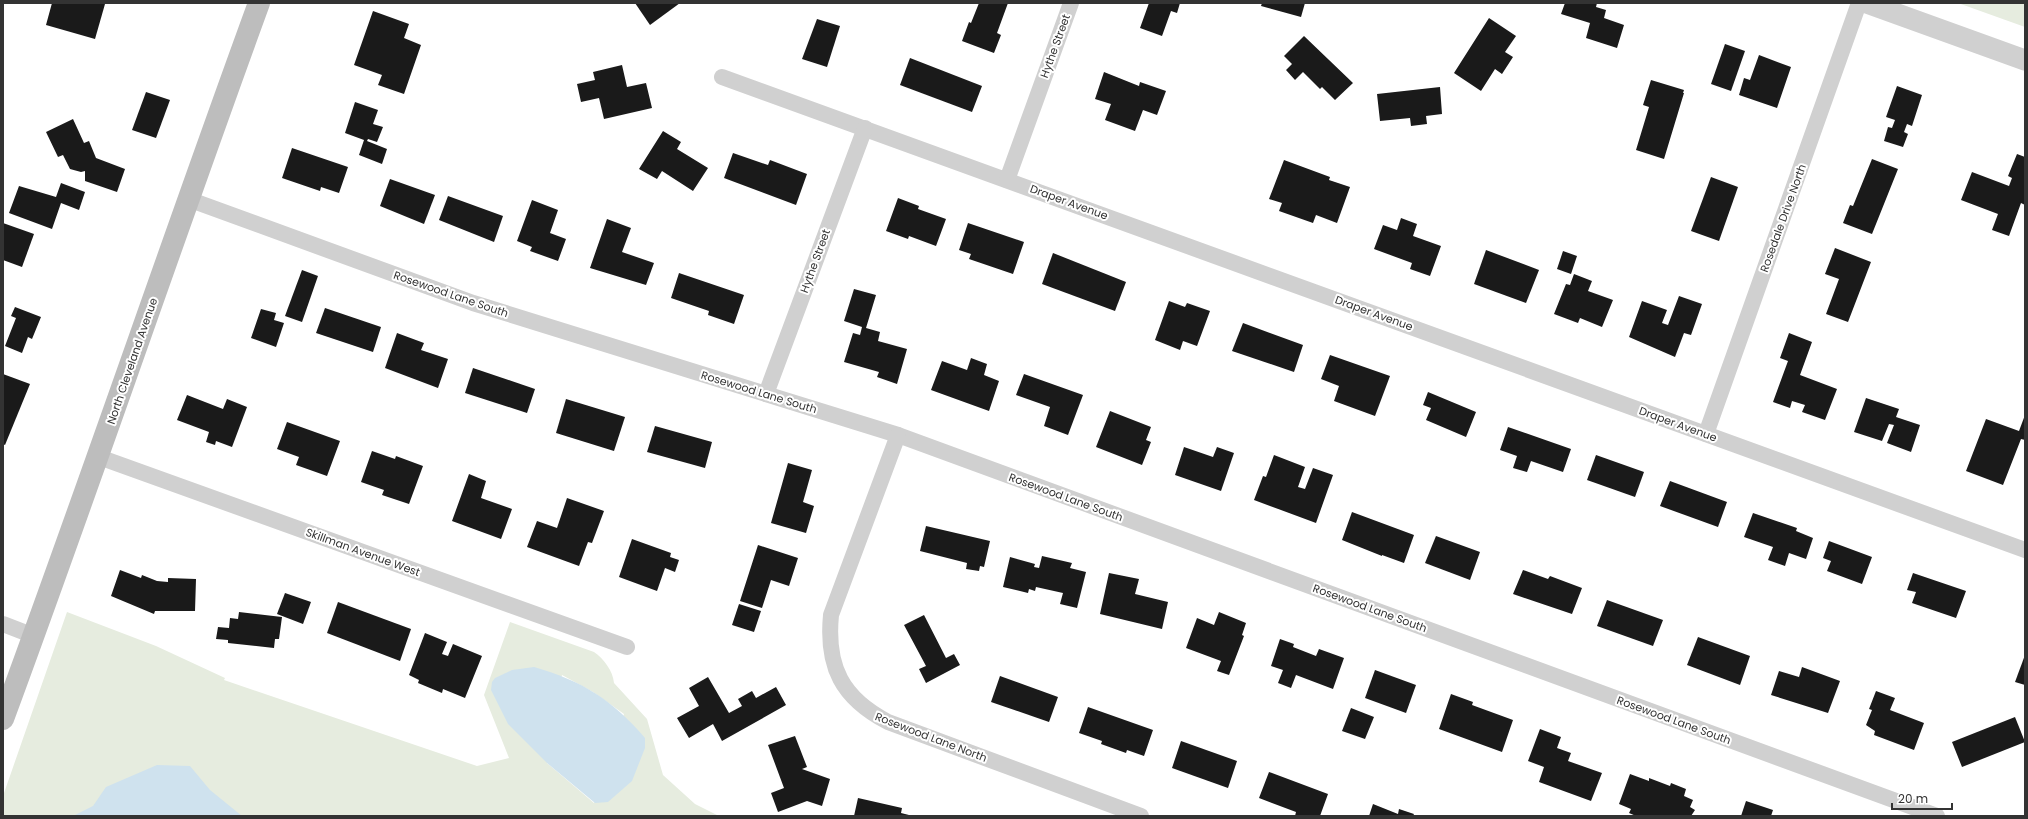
<svg xmlns="http://www.w3.org/2000/svg" width="2028" height="819" font-family="Poppins,sans-serif">
  <style>
    .green { fill: #e6ecdf; fill-rule: evenodd }
    .water { fill: #cfe2ee }
    .building { fill: #1a1a1a }
    .lines { fill: none; stroke-linecap: round; stroke-linejoin: round }
    .minor { stroke: #d0d0d0; stroke-width: 16 }
    .tertiary { stroke: #d0d0d0; stroke-width: 21 }
    .secondary { stroke: #bdbdbd; stroke-width: 22 }
    .labels { text-anchor: middle; dominant-baseline: central; stroke-width: 4; stroke-linejoin: round; paint-order: stroke }
    .street-label { font-size: 11px; fill: #333; stroke: #fff }
  </style>
  <rect width="100%" height="100%" fill="#fff"/>
  <g class="green">
    <polygon points="1958,3 2025,3 2025,27"/>
    <path d="M67,612L156,646L225,678L224,680L477,766L509,758L484,695L510,622L594,652C604,659 613,671 614,683L647,719L663,775L695,804L719,816H3V796ZM562,675L593,692L624,714L594,803L547,763Z"/>
  </g>
  <g class="water">
    <path d="M534,667C583,681 612,700 645,738V748L632,781L608,802L595,803L547,763L508,724L491,690L492,682L495,678L512,670Z"/>
    <polygon points="157,765 190,766 210,790 242,816 73,816 93,806 106,787"/>
  </g>
  <g class="building">
    <polygon points="52,3 105,4 95,39 46,25"/>
    <polygon points="635,3 680,3 650,25"/>
    <polygon points="979,3 1008,3 997,33 1001,35 994,53 962,41 969,22 971,23"/>
    <polygon points="1149,3 1180,3 1177,13 1171,11 1162,36 1140,28"/>
    <polygon points="1262,3 1305,3 1301,17 1261,6"/>
    <polygon points="1565,3 1597,3 1596,7 1606,10 1604,18 1624,25 1617,48 1586,38 1590,23 1561,14"/>
    <polygon points="373,11 409,24 404,38 421,45 404,94 378,85 382,75 354,65"/>
    <polygon points="1489,18 1516,36 1505,52 1513,57 1502,74 1495,69 1481,91 1454,73"/>
    <polygon points="817,19 840,26 827,67 802,59"/>
    <polygon points="1304,36 1353,83 1335,100 1322,87 1320,89 1303,72 1295,80 1286,70 1292,64 1284,56"/>
    <polygon points="1725,44 1745,51 1731,91 1711,84"/>
    <polygon points="1759,55 1791,67 1777,108 1739,95 1744,78 1750,80"/>
    <polygon points="910,58 982,86 972,112 900,85"/>
    <polygon points="622,65 627,87 646,83 652,108 604,119 599,98 581,102 577,84 595,80 593,72"/>
    <polygon points="1104,72 1139,86 1140,82 1166,91 1157,115 1143,110 1135,131 1105,120 1111,104 1095,99"/>
    <polygon points="1651,80 1684,90 1683,93 1684,93 1664,159 1636,150 1649,107 1643,105"/>
    <polygon points="1897,86 1922,95 1912,126 1907,124 1904,132 1908,134 1903,147 1884,141 1888,127 1892,128 1895,120 1886,117"/>
    <polygon points="1440,87 1442,114 1426,116 1427,124 1411,126 1410,118 1380,121 1377,94"/>
    <polygon points="146,92 170,100 156,138 132,130"/>
    <polygon points="355,102 378,110 373,124 383,127 377,142 368,139 367,141 387,149 382,164 359,155 364,140 345,133"/>
    <polygon points="73,119 84,143 89,141 96,158 125,169 117,192 85,181 85,171 81,172 70,169 63,155 58,157 46,132"/>
    <polygon points="663,131 681,142 677,149 708,168 693,191 662,171 657,179 639,169"/>
    <polygon points="292,148 348,167 339,193 321,187 320,191 282,178"/>
    <polygon points="733,153 768,165 770,160 807,174 796,205 724,178"/>
    <polygon points="2017,154 2025,157 2025,205 2021,203 2009,236 1992,230 1998,214 1961,200 1972,172 2009,186 2012,178 2008,176"/>
    <polygon points="1872,159 1898,169 1872,234 1843,223 1850,205 1853,206"/>
    <polygon points="1284,160 1330,177 1329,180 1350,187 1337,223 1316,215 1313,223 1279,211 1282,203 1269,199"/>
    <polygon points="1711,177 1738,187 1719,241 1691,231"/>
    <polygon points="390,179 435,195 424,224 380,206"/>
    <polygon points="61,183 85,192 79,210 61,203 52,229 9,213 19,186 56,197"/>
    <polygon points="448,196 503,216 494,242 439,220"/>
    <polygon points="898,198 919,206 918,209 946,219 936,246 909,236 908,239 886,231"/>
    <polygon points="532,200 558,210 550,233 566,239 558,261 530,251 532,247 517,241"/>
    <polygon points="1401,218 1417,224 1413,236 1441,246 1430,276 1410,269 1412,263 1374,249 1383,225 1397,230"/>
    <polygon points="607,219 631,228 622,252 654,263 646,285 590,268"/>
    <polygon points="3,223 34,234 22,267 3,260"/>
    <polygon points="968,223 1024,242 1013,274 969,259 971,254 959,250"/>
    <polygon points="1835,248 1871,262 1848,322 1826,314 1839,279 1825,274"/>
    <polygon points="1486,250 1539,270 1526,303 1474,284"/>
    <polygon points="1563,251 1577,256 1571,274 1557,269"/>
    <polygon points="1053,253 1126,282 1115,311 1042,284"/>
    <polygon points="302,270 318,276 302,322 285,316"/>
    <polygon points="679,273 744,295 734,324 708,315 709,311 671,298"/>
    <polygon points="1574,274 1592,281 1588,291 1613,300 1602,327 1580,318 1578,323 1554,314 1566,284 1570,285"/>
    <polygon points="854,289 876,295 866,328 880,332 878,341 907,349 897,384 877,377 879,372 844,362 853,333 860,335 862,327 844,321"/>
    <polygon points="1679,296 1702,304 1691,335 1684,333 1675,357 1629,337 1642,301 1667,310 1662,323 1668,325"/>
    <polygon points="1169,301 1185,307 1187,303 1210,311 1197,346 1183,341 1180,350 1155,340"/>
    <polygon points="15,307 41,317 32,339 28,337 22,353 5,346 16,318 11,316"/>
    <polygon points="325,308 381,327 373,352 316,333"/>
    <polygon points="261,309 276,313 274,320 284,323 276,347 251,338"/>
    <polygon points="1243,323 1303,345 1294,372 1232,351"/>
    <polygon points="397,333 424,343 421,350 448,359 438,388 385,368"/>
    <polygon points="1789,333 1812,342 1800,375 1837,389 1825,420 1802,412 1805,405 1792,401 1790,408 1773,402 1788,361 1780,358"/>
    <polygon points="1330,355 1390,376 1375,416 1334,401 1339,386 1321,379"/>
    <polygon points="971,358 987,364 984,375 999,381 989,411 931,390 942,361 967,370"/>
    <polygon points="473,368 535,389 527,413 465,393"/>
    <polygon points="3,374 30,384 5,445 3,444"/>
    <polygon points="1024,374 1083,395 1068,435 1044,426 1050,407 1016,395"/>
    <polygon points="1428,392 1476,412 1466,437 1426,420 1431,408 1423,405"/>
    <polygon points="187,395 223,409 227,399 247,407 232,447 216,441 215,445 206,442 209,432 177,420"/>
    <polygon points="1866,398 1899,409 1896,417 1920,425 1911,452 1887,443 1894,425 1889,424 1882,441 1854,432"/>
    <polygon points="566,399 625,417 614,451 556,433"/>
    <polygon points="1110,411 1151,427 1146,440 1151,442 1142,465 1096,447"/>
    <polygon points="2025,415 2025,440 2021,439 2003,485 1966,471 1986,419 2019,431"/>
    <polygon points="287,422 340,441 327,476 296,465 299,457 277,449"/>
    <polygon points="655,426 712,442 705,468 647,452"/>
    <polygon points="1508,427 1571,449 1563,472 1531,461 1527,472 1513,468 1517,456 1500,450"/>
    <polygon points="1184,447 1213,457 1217,447 1234,453 1221,491 1175,475"/>
    <polygon points="372,451 395,459 396,456 423,466 409,504 382,495 384,490 361,482"/>
    <polygon points="1274,455 1305,467 1298,487 1305,489 1313,468 1333,475 1316,523 1254,500 1263,476 1266,477"/>
    <polygon points="1596,455 1644,472 1635,497 1587,480"/>
    <polygon points="788,463 812,470 803,502 814,506 806,533 771,523"/>
    <polygon points="469,474 486,481 481,498 512,509 501,539 452,521"/>
    <polygon points="1670,481 1727,502 1718,527 1660,506"/>
    <polygon points="567,498 604,511 592,543 588,542 579,566 527,547 537,521 557,528"/>
    <polygon points="1352,512 1414,535 1404,563 1382,555 1382,556 1342,540"/>
    <polygon points="1753,513 1797,528 1796,531 1813,538 1806,559 1789,553 1785,566 1768,560 1773,547 1744,537"/>
    <polygon points="926,526 990,541 984,567 980,566 979,571 966,569 967,563 920,551"/>
    <polygon points="1436,536 1480,552 1470,580 1425,563"/>
    <polygon points="632,539 671,553 670,557 679,560 675,572 665,568 657,591 619,577"/>
    <polygon points="1829,541 1872,557 1862,584 1827,571 1831,561 1823,558"/>
    <polygon points="758,545 798,558 789,586 771,580 762,608 740,601"/>
    <polygon points="1042,556 1072,563 1070,568 1086,572 1077,608 1060,604 1063,593 1036,587 1035,591 1029,589 1028,593 1003,587 1010,557 1035,564 1034,567 1039,568"/>
    <polygon points="120,570 141,578 142,575 157,581 168,582 168,578 196,579 195,611 155,611 154,614 111,596"/>
    <polygon points="1523,570 1548,579 1550,576 1582,588 1572,614 1513,594"/>
    <polygon points="1109,573 1139,579 1135,594 1168,602 1162,629 1100,614"/>
    <polygon points="1913,573 1966,591 1956,618 1912,603 1916,592 1907,590"/>
    <polygon points="285,593 311,602 303,624 277,614"/>
    <polygon points="1607,600 1663,620 1653,646 1597,626"/>
    <polygon points="338,602 411,629 400,661 327,633"/>
    <polygon points="739,604 761,611 754,632 732,625"/>
    <polygon points="239,612 282,617 279,639 275,639 274,648 228,643 228,640 216,639 218,627 229,628 230,618 238,619"/>
    <polygon points="1219,612 1246,623 1242,635 1244,636 1229,675 1217,671 1221,661 1186,648 1197,618 1214,625"/>
    <polygon points="924,615 946,658 954,654 960,665 926,683 919,669 926,666 904,625"/>
    <polygon points="425,633 447,642 442,654 448,656 453,644 482,656 465,698 443,689 442,693 418,683 419,680 409,675"/>
    <polygon points="1698,637 1750,656 1740,685 1687,665"/>
    <polygon points="1280,639 1294,644 1293,647 1316,656 1319,649 1344,658 1333,689 1296,675 1291,688 1278,683 1283,670 1271,666"/>
    <polygon points="2025,655 2025,685 2015,682"/>
    <polygon points="1802,667 1840,681 1828,713 1771,695 1779,671 1799,677"/>
    <polygon points="1375,670 1416,685 1406,713 1365,698"/>
    <polygon points="1000,676 1058,697 1049,722 991,702"/>
    <polygon points="708,677 729,713 742,706 738,699 752,691 756,698 776,687 786,705 722,741 713,724 689,738 677,718 699,706 689,688"/>
    <polygon points="1876,691 1895,698 1890,710 1924,723 1914,750 1874,735 1875,731 1866,725 1872,710 1869,709"/>
    <polygon points="1451,694 1473,702 1472,705 1513,720 1502,752 1439,729"/>
    <polygon points="1088,707 1153,730 1144,756 1127,750 1126,753 1101,744 1102,741 1079,733"/>
    <polygon points="1351,708 1374,717 1365,739 1342,731"/>
    <polygon points="2015,717 2025,742 1962,767 1952,742"/>
    <polygon points="1540,729 1561,737 1557,748 1571,753 1568,761 1602,773 1591,801 1539,782 1544,767 1528,761"/>
    <polygon points="795,736 807,767 802,769 830,779 822,806 807,801 778,812 771,793 784,788 768,745"/>
    <polygon points="1181,741 1237,761 1228,788 1172,768"/>
    <polygon points="1269,772 1328,794 1320,816 1295,816 1296,812 1259,798"/>
    <polygon points="1630,774 1649,781 1649,778 1670,786 1671,783 1686,789 1684,796 1693,800 1690,807 1695,810 1691,816 1636,816 1629,813 1631,809 1619,804"/>
    <polygon points="858,798 902,808 901,813 913,816 854,816"/>
    <polygon points="1746,801 1773,810 1771,816 1741,816"/>
    <polygon points="1373,804 1398,814 1399,809 1414,814 1413,816 1369,816"/>
  </g>
  <g class="lines">
    <g class="minor">
      <polyline points="722,77 2025,550"/>
      <polyline points="1007,180 1071,3"/>
      <polyline points="188,199 473,303 898,435 1937,816"/>
      <polyline points="766,394 865,128"/>
      <polyline points="1706,434 1859,3"/>
      <path d="M898,435L831,615C826,667 842,698 888,722L1141,816"/>
      <polyline points="99,457 627,647"/>
      <polyline points="3,624 34,636"/>
    </g>
    <polyline class="tertiary" points="1867,3 2025,60"/>
    <path class="secondary" d="M3,719C91,481 172,241 259,3"/>
  </g>
  <g class="labels">
    <g class="street-label">
      <text transform="translate(1055 46) rotate(-70)">Hythe Street</text>
      <text transform="translate(1069 202) rotate(20)">Draper Avenue</text>
      <text transform="translate(1783 218) rotate(-70)">Rosedale Drive North</text>
      <text transform="translate(815 261) rotate(-70)">Hythe Street</text>
      <text transform="translate(451 294) rotate(19)">Rosewood Lane South</text>
      <text transform="translate(1374 313) rotate(20)">Draper Avenue</text>
      <text transform="translate(132 361) rotate(-71)">North Cleveland Avenue</text>
      <text transform="translate(759 392) rotate(17)">Rosewood Lane South</text>
      <text transform="translate(1678 424) rotate(20)">Draper Avenue</text>
      <text transform="translate(1066 497) rotate(20)">Rosewood Lane South</text>
      <text transform="translate(363 552) rotate(20)">Skillman Avenue West</text>
      <text transform="translate(1370 608) rotate(20)">Rosewood Lane South</text>
      <text transform="translate(1674 720) rotate(20)">Rosewood Lane South</text>
      <text transform="translate(931 737) rotate(21)">Rosewood Lane North</text>
    </g>
  </g>
  <rect width="2028" height="819" fill="none" stroke="#333333" stroke-width="8"/>
  <path d="M1892 803v6h60v-6" fill="none" stroke="#333333" stroke-width="2"/>
  <text x="1898" y="803" font-size="12" fill="#333333" stroke="#ffffff" stroke-width="3" paint-order="stroke">20 m</text>
</svg>
